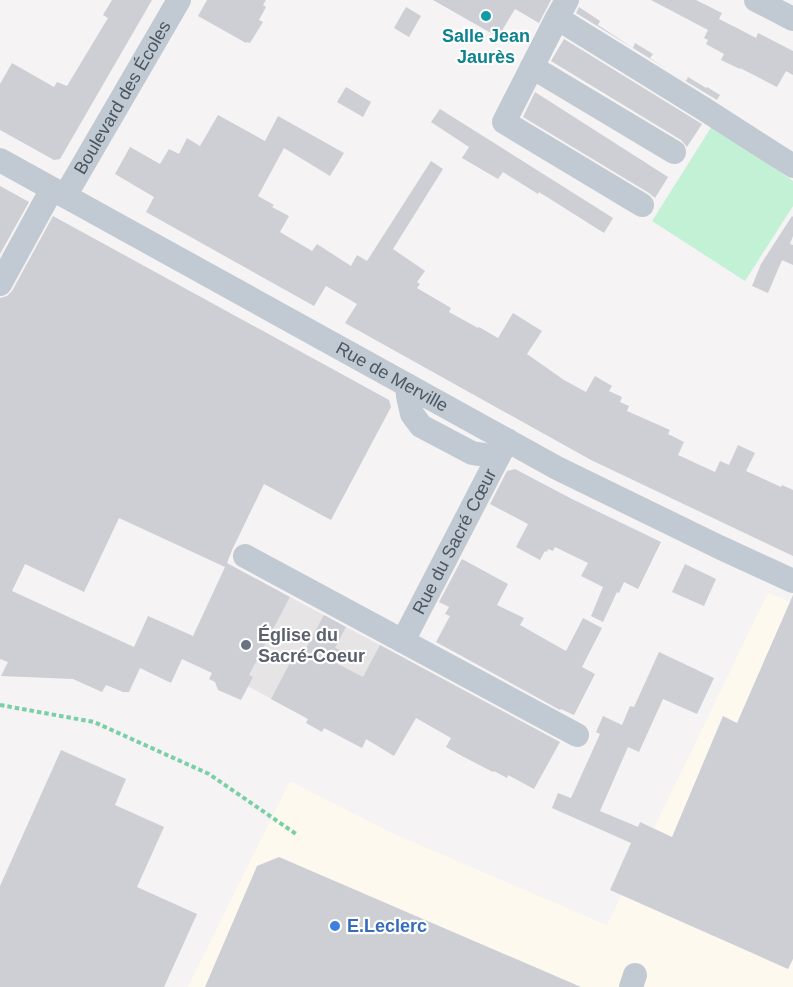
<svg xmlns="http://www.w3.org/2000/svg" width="793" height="987" font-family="Arial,sans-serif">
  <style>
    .commercial { fill: #fdf9ef }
    .education { fill: #e6e4e5 }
    .green { fill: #c3f1d5 }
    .building { fill: #cdcfd5; fill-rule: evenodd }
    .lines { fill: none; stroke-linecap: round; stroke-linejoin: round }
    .path { stroke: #7ad0a6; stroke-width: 4; stroke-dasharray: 4.5 3; stroke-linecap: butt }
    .minor { stroke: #c1cad2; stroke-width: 24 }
    .culture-dot { fill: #0f9aa8; stroke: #fff; stroke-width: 2 }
    .worship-dot { fill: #6b7280; stroke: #fff; stroke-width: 2 }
    .shop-dot { fill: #3f7fe0; stroke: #fff; stroke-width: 2 }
    .labels { text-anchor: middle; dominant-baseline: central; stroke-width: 4.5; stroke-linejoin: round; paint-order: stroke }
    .culture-label { font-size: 18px; font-weight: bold; fill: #0d838f; stroke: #fff }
    .street-label { font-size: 18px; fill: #4a5661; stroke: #fff }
    .worship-label { font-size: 18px; font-weight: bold; fill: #5b616d; stroke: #fff; text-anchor: start }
    .shop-label { font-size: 18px; font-weight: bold; fill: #366cbe; stroke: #fff; text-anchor: start }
  </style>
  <rect width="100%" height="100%" fill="#f5f3f3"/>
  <polygon class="commercial" points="768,593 793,603 793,987 188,987 290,781 392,833 607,925"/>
  <polygon class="education" points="290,597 408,660 362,748 244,684"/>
  <polygon class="green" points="712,126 793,181 793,206 745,281 652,221"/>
  <g class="building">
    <polygon points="112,0 152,0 60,159 54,160 0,130 0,84 12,63 54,87 57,82 67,86 108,18 103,15"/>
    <polygon points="207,0 266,0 263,5 266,7 259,20 263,22 250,43 247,42 246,43 198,16"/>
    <polygon points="433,0 551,0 539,23 515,9 498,37"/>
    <polygon points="651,0 696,0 722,13 719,19 737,28 756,38 758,33 793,51 793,75 786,71 777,87 740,68 740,69 721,60 724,54 706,44 708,40 704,38 708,30"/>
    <polygon points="406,7 421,16 409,37 394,28"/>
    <polygon points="579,7 600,21 598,25 633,48 635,43 653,54 650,58 667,69 576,13"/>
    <polygon points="564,39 702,124 687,147 681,140 551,61"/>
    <polygon points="674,74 686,81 688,77 706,88 707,87 720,95 717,100"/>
    <polygon points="346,87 371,102 363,117 337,102"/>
    <polygon points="535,92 668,177 655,198 649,193 523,117"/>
    <polygon points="440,109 613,218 604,233 539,192 538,194 503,172 498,179 462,158 469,147 431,122"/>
    <polygon points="218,115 265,141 278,116 344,153 330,176 284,148 258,196 274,205 272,207 289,216 280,232 312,251 317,244 351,266 357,255 367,261 431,161 443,169 393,249 425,271 417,282 420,284 417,288 451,308 449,312 478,328 479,327 498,338 513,313 542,331 527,354 564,380 586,392 595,376 612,386 609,391 622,397 620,402 629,406 627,411 670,430 668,434 684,442 678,455 715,472 720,461 729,465 738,445 755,453 746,471 781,487 782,485 793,490 793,556 591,460 345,323 357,304 326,286 314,306 146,212 154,197 115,174 130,147 160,164 169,149 179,154 187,138 200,146"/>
    <polygon points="0,186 29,202 0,254"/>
    <path d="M53,216L389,400L391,407L331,520L264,484L232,550L227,563L290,597L249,675L253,677L241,700L218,690L215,682L209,679L212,673L182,659L171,683L140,668L129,692H123L106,685L102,692L73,679L1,676L8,662L0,659V298L7,296L12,291ZM119,518L225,567L193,636L148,616L134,647L12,591L25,564L84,592Z"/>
    <polygon points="792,216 793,217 793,236 790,244 793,245 793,265 782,260 768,293 752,286 761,264"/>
    <polygon points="515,469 572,499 661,542 638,589 624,582 619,593 617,592 603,622 591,616 603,587 581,576 588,563 555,547 553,551 548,549 547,552 545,551 540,560 516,547 528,524 490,504 507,471"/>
    <polygon points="462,559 508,584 497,605 524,618 520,625 566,651 583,618 602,628 582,667 595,674 574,715 561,709 560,710 436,642 450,616 445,614 449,607 439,602"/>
    <polygon points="685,564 716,579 704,606 672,592"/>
    <polygon points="793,595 793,959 788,969 610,890 631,843 552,808 558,793 571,798 600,734 596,732 603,716 622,725 630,706 634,707 659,652 714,678 697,714 663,699 639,752 628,747 600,811 638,827 640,822 672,837 723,716 737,723"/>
    <polygon points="324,615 346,627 335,648 340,650 334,662 363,677 380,645 560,742 534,789 508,775 507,778 494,771 493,772 462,756 446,747 451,738 416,718 394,756 366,739 362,748 324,728 322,732 306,723 308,719 271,699 292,659 298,663"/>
    <polygon points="61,750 126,779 115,805 164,827 137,887 197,914 164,987 0,987 0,886"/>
    <polygon points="279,857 581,987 205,987 257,866"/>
  </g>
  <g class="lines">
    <polyline class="path" points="0,705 94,722 209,774 296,834"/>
    <g class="minor">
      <polyline points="567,0 557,18 704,109 793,166"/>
      <polyline points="756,0 793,19"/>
      <polyline points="557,18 504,122 642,205"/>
      <polyline points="532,67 674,152"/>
      <path id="s1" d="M0,160L557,468L719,547L793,581"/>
      <path id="s2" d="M65,196L179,0"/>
      <polyline points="0,284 52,189"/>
      <polyline points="407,385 408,396 412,414 421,426 472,453 498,457"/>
      <polyline points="245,556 577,735"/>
      <path id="s3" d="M403,641L507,440"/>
      <polyline points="631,987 635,975"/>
    </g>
  </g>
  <circle class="culture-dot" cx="486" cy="16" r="6"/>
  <circle class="worship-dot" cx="246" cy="645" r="6"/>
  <circle class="shop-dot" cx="335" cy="926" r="6"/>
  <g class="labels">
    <g class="culture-label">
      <text x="486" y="36">Salle Jean<tspan x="486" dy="21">Jaurès</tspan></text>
    </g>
    <g class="street-label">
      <text stroke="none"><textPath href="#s2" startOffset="114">Boulevard des Écoles</textPath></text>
      <text stroke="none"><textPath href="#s1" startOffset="448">Rue de Merville</textPath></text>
      <text stroke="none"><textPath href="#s3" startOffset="112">Rue du Sacré Cœur</textPath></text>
    </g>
    <g class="worship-label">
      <text x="258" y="635">Église du<tspan x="258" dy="21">Sacré-Coeur</tspan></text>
    </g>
    <g class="shop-label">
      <text x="347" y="926">E.Leclerc</text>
    </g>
  </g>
</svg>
